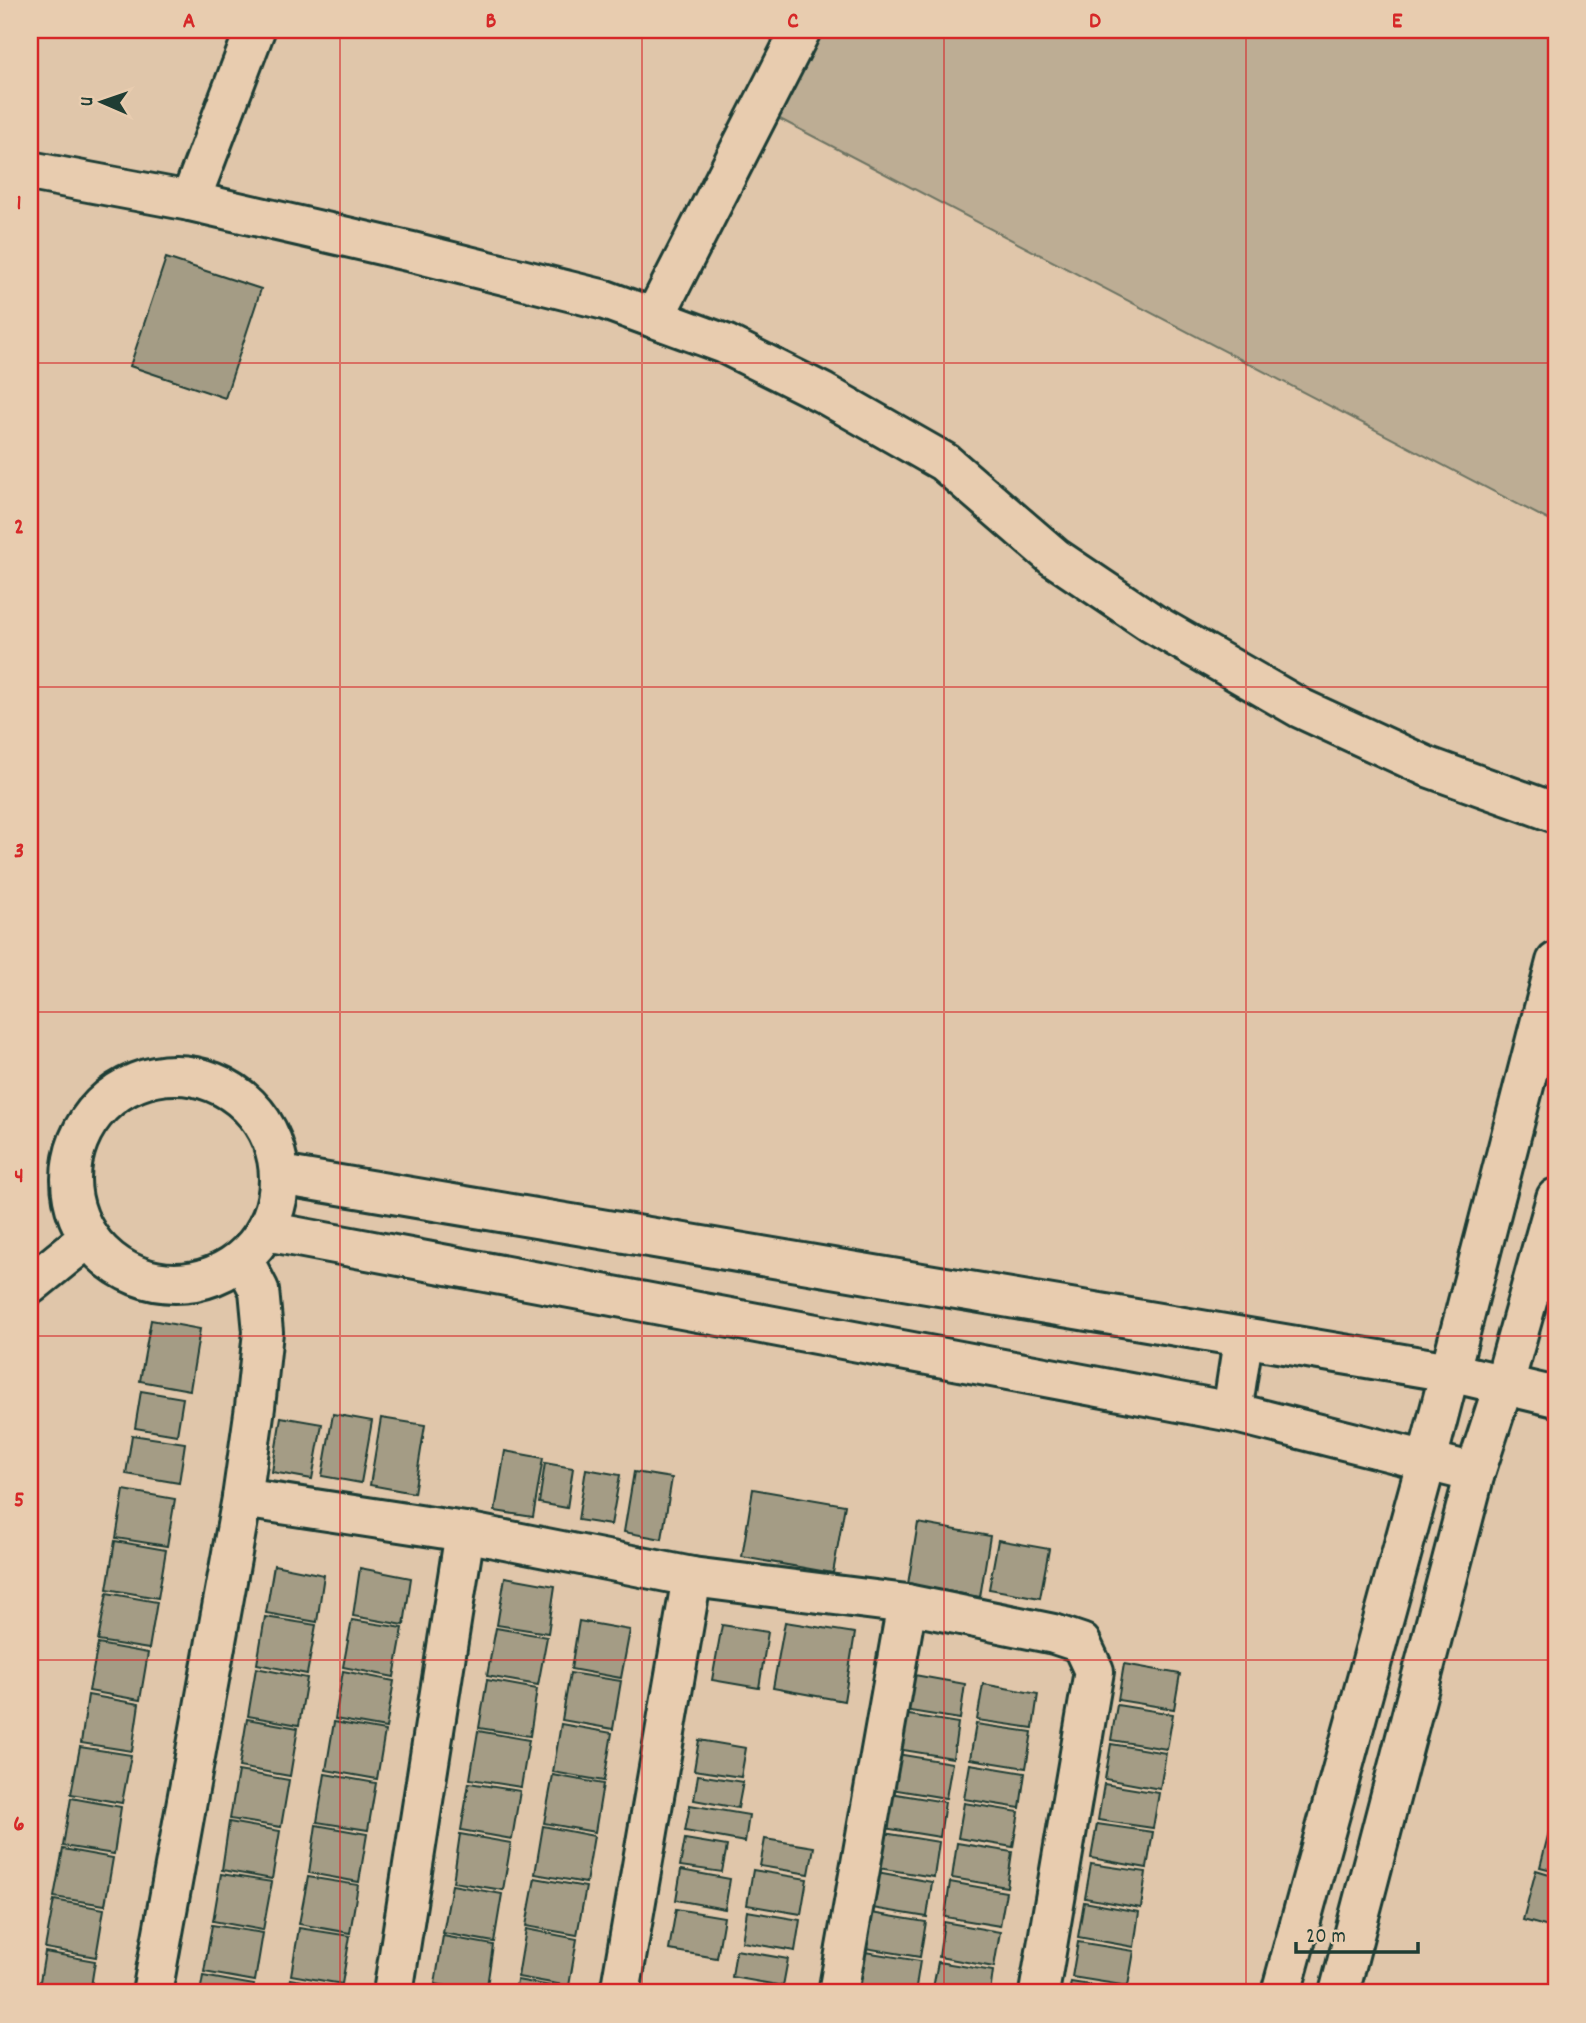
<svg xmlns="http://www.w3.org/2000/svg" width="1586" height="2023" font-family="Dekko,sans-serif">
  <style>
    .green { fill: #bdad94; stroke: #6e7564; stroke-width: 2 }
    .building { fill: #a49c85; stroke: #1f3d34; stroke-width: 2 }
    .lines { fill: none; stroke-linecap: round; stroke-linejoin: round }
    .street-casing { stroke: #1f3d34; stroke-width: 44 }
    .secondary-casing { stroke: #1f3d34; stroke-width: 44 }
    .street { stroke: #e8ccaf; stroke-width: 38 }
    .secondary { stroke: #e8ccaf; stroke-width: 38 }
    .grid { fill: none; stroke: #d62828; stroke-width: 2; stroke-opacity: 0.55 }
    .neatline { fill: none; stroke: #d62828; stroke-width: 2.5 }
    .grid-label { font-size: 23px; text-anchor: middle; font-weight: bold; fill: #d62828 }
  </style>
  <rect width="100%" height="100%" fill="#e0c6aa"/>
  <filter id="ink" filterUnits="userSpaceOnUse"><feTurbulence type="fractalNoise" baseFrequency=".0143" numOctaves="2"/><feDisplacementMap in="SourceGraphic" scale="14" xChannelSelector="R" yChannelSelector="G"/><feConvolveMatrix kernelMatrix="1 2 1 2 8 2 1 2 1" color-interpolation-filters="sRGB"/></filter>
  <g filter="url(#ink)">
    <polygon class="green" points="824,30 1556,30 1556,524 778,118"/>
    <g class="building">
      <polygon points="166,258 261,289 225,398 130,366"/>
      <polygon points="151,1320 200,1329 190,1390 140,1381"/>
      <polygon points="141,1391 183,1398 177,1435 135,1428"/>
      <polygon points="333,1414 372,1421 361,1483 322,1476"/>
      <polygon points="281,1417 322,1424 312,1479 272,1472"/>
      <polygon points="381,1418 425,1425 414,1493 370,1485"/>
      <polygon points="132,1435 185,1443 179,1483 126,1474"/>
      <polygon points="505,1451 543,1458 533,1517 495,1511"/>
      <polygon points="545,1463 573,1468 567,1508 539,1503"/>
      <polygon points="586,1469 620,1475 611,1525 578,1520"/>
      <polygon points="634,1472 672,1478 662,1539 624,1532"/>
      <polygon points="753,1489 845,1505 833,1573 742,1557"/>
      <polygon points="124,1490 175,1499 167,1546 116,1538"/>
      <polygon points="918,1523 990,1536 980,1597 908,1584"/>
      <polygon points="998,1540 1049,1549 1040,1598 989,1589"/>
      <polygon points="115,1541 166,1550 158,1598 107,1589"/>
      <polygon points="274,1565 324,1575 317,1622 266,1613"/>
      <polygon points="360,1568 411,1578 404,1625 353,1616"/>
      <polygon points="505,1577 555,1586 548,1633 497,1625"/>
      <polygon points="107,1593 157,1602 149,1649 98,1641"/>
      <polygon points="265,1617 316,1625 307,1674 257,1664"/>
      <polygon points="352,1620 403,1628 394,1677 343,1667"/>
      <polygon points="579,1621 630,1630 621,1678 571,1669"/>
      <polygon points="785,1622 855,1633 844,1701 773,1688"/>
      <polygon points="722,1625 768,1632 759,1688 712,1680"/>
      <polygon points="496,1628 547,1637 538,1685 487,1676"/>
      <polygon points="98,1644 148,1653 140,1700 89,1691"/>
      <polygon points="1124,1664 1180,1674 1174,1709 1118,1700"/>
      <polygon points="256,1668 307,1678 299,1725 248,1716"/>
      <polygon points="343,1671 394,1681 386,1728 335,1719"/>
      <polygon points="570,1673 621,1681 613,1729 562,1720"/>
      <polygon points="909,1674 965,1684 960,1719 904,1710"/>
      <polygon points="487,1680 537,1689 530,1736 479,1728"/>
      <polygon points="983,1684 1038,1694 1033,1728 977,1720"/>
      <polygon points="88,1695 139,1704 132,1751 81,1743"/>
      <polygon points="1117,1705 1173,1714 1167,1749 1111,1740"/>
      <polygon points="903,1714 958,1723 953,1758 897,1749"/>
      <polygon points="247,1719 298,1728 290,1776 239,1767"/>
      <polygon points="334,1722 385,1731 377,1779 326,1770"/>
      <polygon points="561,1724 612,1733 604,1781 553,1772"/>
      <polygon points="976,1724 1032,1732 1026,1768 970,1759"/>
      <polygon points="478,1731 529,1740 521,1787 470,1779"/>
      <polygon points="699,1740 746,1748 741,1777 694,1770"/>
      <polygon points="1111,1744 1166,1753 1160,1789 1105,1779"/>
      <polygon points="80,1747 131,1755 122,1803 71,1794"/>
      <polygon points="897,1754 952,1763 946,1798 891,1789"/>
      <polygon points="970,1764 1025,1773 1020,1808 964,1799"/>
      <polygon points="238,1771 289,1780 281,1827 230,1819"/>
      <polygon points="325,1774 376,1783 368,1830 317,1822"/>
      <polygon points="553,1775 603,1784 595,1832 544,1823"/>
      <polygon points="698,1775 743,1782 738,1808 694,1800"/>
      <polygon points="469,1783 520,1791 512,1839 461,1830"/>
      <polygon points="1104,1784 1159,1793 1153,1828 1098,1820"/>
      <polygon points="890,1793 945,1802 940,1837 884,1828"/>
      <polygon points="71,1798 121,1807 114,1854 63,1846"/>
      <polygon points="964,1803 1019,1812 1013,1847 958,1838"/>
      <polygon points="690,1805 749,1815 745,1842 685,1831"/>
      <polygon points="229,1822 280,1831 272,1879 222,1870"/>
      <polygon points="1097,1824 1153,1832 1147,1868 1091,1858"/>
      <polygon points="1551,1824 1556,1825 1556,1871 1540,1867"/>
      <polygon points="316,1825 367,1834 359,1882 309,1873"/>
      <polygon points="543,1826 594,1836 586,1883 535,1874"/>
      <polygon points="884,1833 939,1842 934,1877 878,1868"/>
      <polygon points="460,1834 511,1843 503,1890 453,1882"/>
      <polygon points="685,1839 727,1846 722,1872 680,1866"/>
      <polygon points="765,1839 814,1847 809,1874 760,1866"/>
      <polygon points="957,1843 1012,1852 1007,1887 952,1878"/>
      <polygon points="63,1849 113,1858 105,1905 54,1897"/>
      <polygon points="1091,1864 1146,1872 1141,1908 1085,1898"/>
      <polygon points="681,1870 730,1879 725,1909 676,1900"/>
      <polygon points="753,1870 807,1879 801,1914 747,1905"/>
      <polygon points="1536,1870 1556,1876 1556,1929 1523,1920"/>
      <polygon points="877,1872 932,1882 927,1917 872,1908"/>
      <polygon points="221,1874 272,1882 263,1930 213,1921"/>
      <polygon points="308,1877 358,1885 350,1933 299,1924"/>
      <polygon points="535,1878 586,1887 577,1935 526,1926"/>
      <polygon points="950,1882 1006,1892 1000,1926 945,1917"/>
      <polygon points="452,1885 502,1894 494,1942 443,1933"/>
      <polygon points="54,1900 104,1909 96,1957 45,1948"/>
      <polygon points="1084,1902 1139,1912 1134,1947 1078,1937"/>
      <polygon points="676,1909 724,1917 717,1958 669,1950"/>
      <polygon points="747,1911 800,1920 795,1951 742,1942"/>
      <polygon points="871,1913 926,1922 920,1957 865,1948"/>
      <polygon points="944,1922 1000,1932 994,1967 939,1957"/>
      <polygon points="212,1925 263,1933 255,1981 204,1972"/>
      <polygon points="299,1928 350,1936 342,1984 291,1975"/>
      <polygon points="526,1929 577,1939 569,1986 518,1977"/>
      <polygon points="443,1936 493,1945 486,1993 435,1984"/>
      <polygon points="1078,1942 1134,1951 1128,1986 1072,1977"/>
      <polygon points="736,1950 788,1959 783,1986 732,1977"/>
      <polygon points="45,1952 95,1961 90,1993 38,1993"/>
      <polygon points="865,1952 920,1961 915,1993 859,1987"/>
      <polygon points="938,1962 993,1971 990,1993 932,1993"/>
      <polygon points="203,1976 254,1985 253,1993 200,1993"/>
      <polygon points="290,1979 341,1988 340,1993 288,1993"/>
      <polygon points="517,1980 568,1989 567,1993 515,1993"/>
      <polygon points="1071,1982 1127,1991 1127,1993 1069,1993"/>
    </g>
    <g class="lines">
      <defs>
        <g id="street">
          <polyline points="30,171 190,201 412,252 605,300 725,344 823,393 944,462 1054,557 1152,623 1300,708 1428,767 1556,813"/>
          <polyline points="190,201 255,30"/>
          <polyline points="654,318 801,30"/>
          <circle cx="175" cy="1179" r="104"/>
          <polyline points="280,1175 1450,1372 1556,1397"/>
          <polyline points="266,1231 1232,1412 1475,1473"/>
          <polyline points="30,1285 88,1238"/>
          <polyline points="1232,1412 1243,1340"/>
          <polyline points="242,1498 465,1532 692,1577 907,1604 1054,1634 1081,1643 1094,1671 1039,1993"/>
          <polyline points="152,1993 242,1498 255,1407 263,1332 259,1290 243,1259"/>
          <polyline points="393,1993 465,1532"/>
          <polyline points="620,1993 692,1577"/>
          <polyline points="838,1993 907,1604"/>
        </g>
        <g id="secondary">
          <polyline points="1281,1993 1427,1460 1556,962"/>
          <polyline points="1339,1993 1475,1473 1504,1384 1556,1198"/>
        </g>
      </defs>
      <use href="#street" class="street-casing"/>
      <use href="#secondary" class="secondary-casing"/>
      <use href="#street" class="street"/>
      <use href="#secondary" class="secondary"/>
    </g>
  </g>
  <path class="grid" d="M340,30V1993M642,30V1993M944,30V1993M1246,30V1993M30,363H1556M30,687H1556M30,1012H1556M30,1336H1556M30,1660H1556"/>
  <rect width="1586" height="2023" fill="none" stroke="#e8ccaf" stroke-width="77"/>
  <g transform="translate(102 102) rotate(272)" stroke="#e8ccaf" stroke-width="5" paint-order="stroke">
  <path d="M0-5L12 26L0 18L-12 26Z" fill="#1f3d34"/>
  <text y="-10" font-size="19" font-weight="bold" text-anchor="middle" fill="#1f3d34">U</text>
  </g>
  <path d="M1296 1942v10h122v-10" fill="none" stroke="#1f3d34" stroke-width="3.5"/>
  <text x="1306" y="1942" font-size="21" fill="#1f3d34" stroke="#e8ccaf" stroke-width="5" paint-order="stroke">20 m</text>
  <rect x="38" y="38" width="1510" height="1946" class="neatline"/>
  <g class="grid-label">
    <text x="189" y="27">A</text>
    <text x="491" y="27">B</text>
    <text x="793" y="27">C</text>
    <text x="1095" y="27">D</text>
    <text x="1397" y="27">E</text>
    <text x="19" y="209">1</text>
    <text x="19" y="533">2</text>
    <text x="19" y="857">3</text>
    <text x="19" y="1182">4</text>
    <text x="19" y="1506">5</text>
    <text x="19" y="1830">6</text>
  </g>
</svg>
